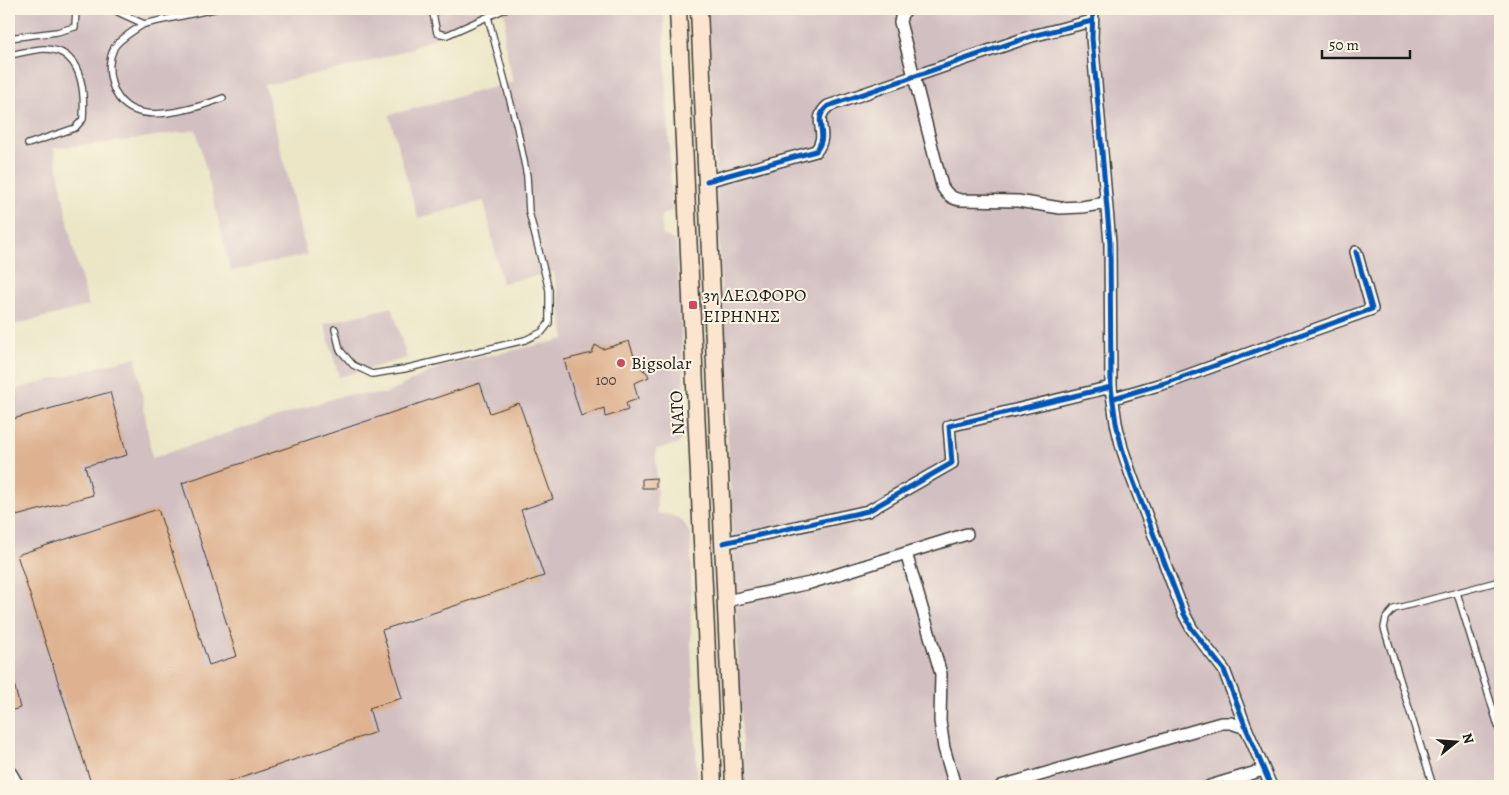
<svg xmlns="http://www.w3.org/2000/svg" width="1509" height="795" font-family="Alegreya,serif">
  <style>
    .industrial { fill: #d2bfc1 }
    .building { fill: #deb291 }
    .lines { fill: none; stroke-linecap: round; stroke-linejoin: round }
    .service-casing { stroke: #3b3a36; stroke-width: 8 }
    .minor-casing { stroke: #3b3a36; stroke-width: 14 }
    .tertiary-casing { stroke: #3b3a36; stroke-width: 18 }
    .secondary-casing { stroke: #3b3a36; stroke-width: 19 }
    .path { stroke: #3b3a36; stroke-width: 2; stroke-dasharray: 1 4; stroke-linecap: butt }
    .service { stroke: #fff; stroke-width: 5.5 }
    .minor { stroke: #fff; stroke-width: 11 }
    .tertiary { stroke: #fff; stroke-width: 15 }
    .secondary { stroke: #fbe5cf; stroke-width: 16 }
    .cycleway-casing { stroke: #fcf5e5; stroke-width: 8 }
    .cycleway { stroke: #0057b8; stroke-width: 5 }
    .poi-dot { fill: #d1495b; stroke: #fcf5e5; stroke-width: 2 }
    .labels { text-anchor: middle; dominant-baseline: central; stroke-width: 4; stroke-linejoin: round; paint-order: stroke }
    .number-label { font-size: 15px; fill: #4c4239 }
    .poi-label { font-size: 18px; fill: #1c1c1c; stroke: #fcf5e5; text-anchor: start }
    .street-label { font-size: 18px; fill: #1c1c1c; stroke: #fcf5e5 }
  </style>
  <rect width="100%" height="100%" fill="#fcf5e5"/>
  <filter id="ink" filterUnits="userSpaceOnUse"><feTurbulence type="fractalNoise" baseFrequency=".02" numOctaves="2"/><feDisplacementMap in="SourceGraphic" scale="10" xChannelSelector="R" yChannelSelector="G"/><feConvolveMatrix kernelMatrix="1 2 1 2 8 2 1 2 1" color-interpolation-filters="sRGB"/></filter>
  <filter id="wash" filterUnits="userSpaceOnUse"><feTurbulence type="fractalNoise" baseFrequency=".0096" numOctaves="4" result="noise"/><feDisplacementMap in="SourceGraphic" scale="20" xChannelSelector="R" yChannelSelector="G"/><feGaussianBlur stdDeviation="1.12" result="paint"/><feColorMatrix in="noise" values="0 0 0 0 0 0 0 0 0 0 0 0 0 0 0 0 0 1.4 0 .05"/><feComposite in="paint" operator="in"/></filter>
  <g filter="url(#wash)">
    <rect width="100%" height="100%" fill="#ece6c7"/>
    <g class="industrial">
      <polygon points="9,9 497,9 410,49 362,64 265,85 307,255 231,271 196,130 115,142 54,148 73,248 89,306 9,326"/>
      <polygon points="502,9 663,9 672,210 661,216 663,235 676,241 687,433 678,444 656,449 657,513 671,515 682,520 691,535 691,643 698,786 24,786 9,760 9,391 136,357 152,458 344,395 385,394 442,366 565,339 554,272 502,283 484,201 418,218 389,115 513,82 504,40 506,18"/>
      <polygon points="708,9 1500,9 1500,786 744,786"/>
      <polygon points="392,307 407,358 339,377 324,324"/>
    </g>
    <g id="blocks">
      <g class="building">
        <polygon points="629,341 637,365 647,373 649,377 634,383 638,399 626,403 628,410 605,417 604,408 581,416 564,360 592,353 595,345 603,349"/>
        <polygon points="480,383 490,413 519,403 553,499 521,510 544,576 382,630 402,698 369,708 376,732 217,786 92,786 17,555 158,509 209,665 237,656 182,483"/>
        <polygon points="110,392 127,455 85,466 93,495 9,518 9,420"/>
        <polygon points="656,478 656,488 642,488 642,479"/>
        <polygon points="9,663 20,708 9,711"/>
      </g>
    </g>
  </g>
  <g filter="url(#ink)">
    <use href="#blocks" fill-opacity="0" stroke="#3b3a36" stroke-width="1"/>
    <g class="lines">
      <defs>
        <g id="service">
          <polyline points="114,9 118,12 144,24"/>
          <path d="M214,9L144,24C136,29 118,40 114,48C104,69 112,101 134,110C158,120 200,107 223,98"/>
          <polyline points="432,9 437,33 447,35 505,9"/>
          <polyline points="9,38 57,32 75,27 76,9"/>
          <path d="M9,55C20,53 32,50 43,49C82,48 85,90 83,119L75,128L28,144"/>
          <polyline points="335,329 340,350 353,365 372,374 404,369 525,340 542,332 549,323 549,290 529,212 527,176 517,127 488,17"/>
          <polyline points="1457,593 1500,732"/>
          <polyline points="1433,786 1384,628 1386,618 1394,609 1500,581"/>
        </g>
        <g id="minor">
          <path d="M907,9L902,14L900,22L942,186C946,194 952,199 961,200L1018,201L1060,208L1082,207L1106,203"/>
          <polyline points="1093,9 1092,38 1110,243 1111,387 1116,423 1122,448 1131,475 1184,614 1192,629 1224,670 1246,728 1271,786"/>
          <path d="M707,181L816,151C831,132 810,121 828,106L1032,36L1092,21"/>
          <polyline points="1114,398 1172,381 1372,309 1356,252"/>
          <polyline points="723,543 868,511 952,463 949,426 1111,387"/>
          <polyline points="906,553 941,674 940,721 944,748 955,786"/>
          <polyline points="726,601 810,583 967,534"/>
          <polyline points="1001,786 1221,723 1231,723 1246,728"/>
          <polyline points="1210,786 1263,770"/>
        </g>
        <polyline id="tertiary" points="9,774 16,786"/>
        <g id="secondary">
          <polyline points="678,9 713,786"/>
          <polyline points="699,9 734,786"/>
        </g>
      </defs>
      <use href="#service" class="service-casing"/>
      <use href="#minor" class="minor-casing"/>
      <use href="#tertiary" class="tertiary-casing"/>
      <use href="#secondary" class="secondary-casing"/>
      <polyline class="path" points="644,370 652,367"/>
      <use href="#service" class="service"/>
      <use href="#minor" class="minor"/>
      <use href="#tertiary" class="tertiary"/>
      <use href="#secondary" class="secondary"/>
      <defs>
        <g id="cycleway">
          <polyline points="1093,9 1092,38 1110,243 1111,387 1116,423 1122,448 1131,475 1184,614 1192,629 1224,670 1246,728 1271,786"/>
          <path d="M707,181L816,151C831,132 810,121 828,106L1032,36L1092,21"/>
          <polyline points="1114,398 1172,381 1372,309 1356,252"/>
          <polyline points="723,543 868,511 952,463 949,426 1111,387"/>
        </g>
      </defs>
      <use href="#cycleway" class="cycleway-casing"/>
      <use href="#cycleway" class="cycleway"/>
    </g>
  </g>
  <g class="poi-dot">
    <rect x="688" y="300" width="10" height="10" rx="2.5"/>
    <circle cx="621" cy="363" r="5"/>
  </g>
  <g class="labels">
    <g class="number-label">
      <text x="606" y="380">100</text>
    </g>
    <g class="poi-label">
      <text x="703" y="295">3η ΛΕΩΦΟΡΟ<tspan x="703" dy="21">ΕΙΡΗΝΗΣ</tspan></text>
      <text x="631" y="363">Bigsolar</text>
    </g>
    <g class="street-label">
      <text transform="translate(677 413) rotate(-93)">ΝΑΤΟ</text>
    </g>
  </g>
  <rect width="1509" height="795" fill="none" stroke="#fcf5e5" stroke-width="30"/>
  <g transform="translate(1456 742) rotate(73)" stroke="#fcf5e5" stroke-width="4" paint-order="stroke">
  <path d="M0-4L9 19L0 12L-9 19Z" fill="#1c1c1c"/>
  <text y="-8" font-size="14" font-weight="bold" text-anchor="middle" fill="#1c1c1c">N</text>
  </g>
  <path d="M1322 50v8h88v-8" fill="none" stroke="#1c1c1c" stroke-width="2.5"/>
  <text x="1329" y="50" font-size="15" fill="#1c1c1c" stroke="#fcf5e5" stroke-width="4" paint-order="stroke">50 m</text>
</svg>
